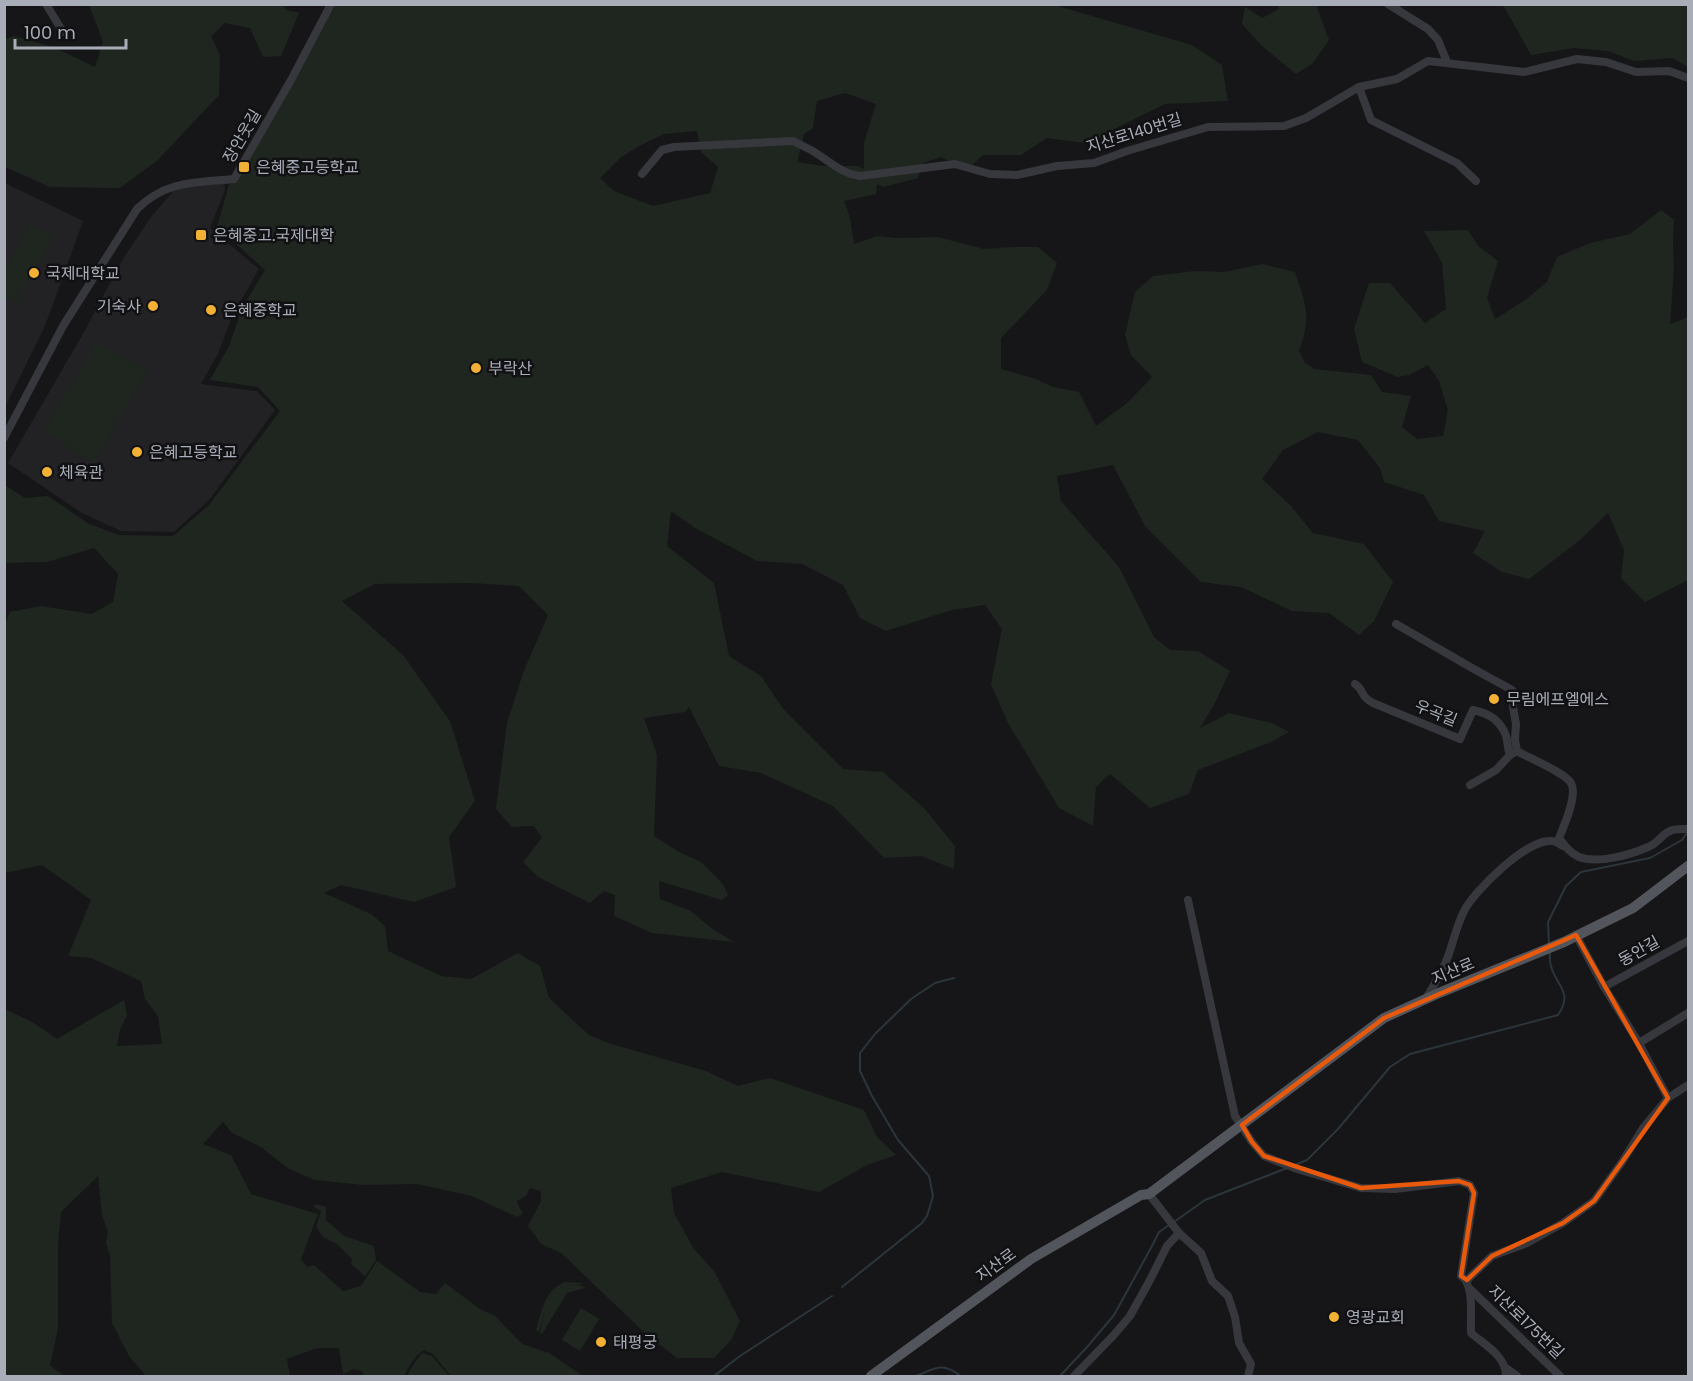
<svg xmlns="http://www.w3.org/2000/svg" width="1693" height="1381" font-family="Poppins,'Noto Sans KR',sans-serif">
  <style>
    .built { fill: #222225 }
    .green { fill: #1e261f; fill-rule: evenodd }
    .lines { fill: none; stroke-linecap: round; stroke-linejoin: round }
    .stream { stroke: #2c353c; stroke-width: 2 }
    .minor { stroke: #37383d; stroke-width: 8 }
    .major { stroke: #53555c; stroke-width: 10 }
    .marked { fill: none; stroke: #e8590c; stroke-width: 4.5; stroke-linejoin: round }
    .poi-dot { fill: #f2b134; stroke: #111113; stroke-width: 2 }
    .labels { text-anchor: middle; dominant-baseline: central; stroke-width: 5; stroke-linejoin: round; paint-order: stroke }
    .street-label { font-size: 16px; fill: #a8adb8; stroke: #111113 }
    .poi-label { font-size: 16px; fill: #a8adb8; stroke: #111113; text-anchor: start }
  </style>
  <rect width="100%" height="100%" fill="#161618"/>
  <g class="built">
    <polygon points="224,182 225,190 210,228 259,269 232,317 218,354 201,384 257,391 275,410 209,500 174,532 121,531 82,513 8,463 84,332 124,257 151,217 175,189"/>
    <polygon points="5,183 83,221 45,326 5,407"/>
  </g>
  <g class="green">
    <path d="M995,4L999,6L1000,4L1054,5L1192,45L1222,65L1228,101L1165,104L1116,128L1092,144L1047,138L1021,155H983L968,169L941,157L923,163L918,178L884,187L877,184L876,194L844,201L850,217L854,244L877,236L897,238L938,237L984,249L1012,247H1038L1057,263L1047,290L1001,338V369L1036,379L1053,387L1079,392L1096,426L1127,403L1152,377L1131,355L1125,335L1135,292L1153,276L1195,271L1224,272L1262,264L1295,272C1306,306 1312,316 1299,351L1305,363L1315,369L1371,375L1382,392L1411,396L1402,427L1417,439L1443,436L1448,410L1439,381L1428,365L1409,375L1398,377L1362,362L1354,329L1369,283H1390L1425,323L1446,309L1442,263L1424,231L1468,230L1478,246L1498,261L1487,298L1495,319L1525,300L1547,282L1557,257L1590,243L1630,234L1661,210L1674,220L1673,241L1674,268L1670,324L1688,317V580L1645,602L1621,578L1624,550L1608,513L1580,540L1529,579L1502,572L1473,553L1485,531L1439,521L1424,495L1384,482L1380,468L1358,440L1318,432L1283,450L1262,479L1291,506L1313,533L1364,544L1393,582L1374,621L1359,635L1329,613L1292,611L1241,587L1201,582L1145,526L1113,465L1057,476L1061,501L1119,567L1154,637L1170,650L1198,651L1230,671L1216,701L1200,728L1229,713L1272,723L1289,732L1271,742L1198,770L1189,794L1150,808L1110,774L1096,787L1093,826L1059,808L1008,723L991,684L1002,629L985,605L952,610L886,631L860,618L843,585L802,564L757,561L695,528L671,511L667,546L714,583L729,656L761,676L784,710L843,769L883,772L924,808L955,846L954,869L921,856L884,858L833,806L761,773L719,766L689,707L685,712L644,718L657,755L654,836L679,852L701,862L723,884L728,895L722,900L659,881L660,899L691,911L711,928L734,942L652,933L614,916L615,895L604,891L590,903L538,877L523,862L542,838L534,826L512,827L496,809L507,723L523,673L548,615L519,586L472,583L375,584L342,601L403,655L450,721L475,801L449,837L456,887L414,902L341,885L324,893L371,914L385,926L388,951L441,976L471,979L518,953L540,966L549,998L589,1035L608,1043L706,1071L738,1086L770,1078L864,1110L877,1137L896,1155L867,1165L819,1192L722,1172L671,1188L674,1213L694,1249L714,1271L740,1321L731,1340L714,1358H677L646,1334L561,1253L541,1244L528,1226L541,1201V1191L530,1188L526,1196L517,1201L520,1209L523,1212L521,1215L517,1217L472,1196L417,1184L362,1185L315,1180L289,1169L261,1147L232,1133L223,1122L203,1144L231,1155L251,1194L318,1214L301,1259L307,1267L314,1265L343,1291L361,1286L377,1261L420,1292L436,1294L445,1283L480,1309L495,1316L522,1344L549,1353L583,1376H459L450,1375L433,1354L424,1350C414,1356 409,1367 404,1376H364L362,1371L353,1369L343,1374L339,1348H317L287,1359L290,1376H146L129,1356L112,1323L110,1256L106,1243L108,1232L102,1215L98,1176L61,1212L58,1246V1328L50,1365L64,1376H5V1009L34,1023L57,1039L124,1000L127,1015L120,1030L117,1046L162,1044L158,1016L145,999L141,981L91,958L68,956L91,900L42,865L5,873L4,626L10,612L41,606L92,614L113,602L118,574L94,548L47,562L5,563V485L25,498L48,496L89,524L119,535L173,536L209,505L280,411L258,387L210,380L229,346L242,308L265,270L217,227L229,184L289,81L329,5ZM845,93L876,104L864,143V169L858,166H824L797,162L804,134L813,128L817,101ZM697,131L701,152L718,167L710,193L653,206L614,191L600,178L620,158L637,147L664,134Z"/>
    <polygon points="283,5 286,10 299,13 281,56 263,57 250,28 225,23 211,36 220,55 219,95 158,160 120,188 50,187 5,167 5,39 14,36 53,47 95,67 103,42 89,5"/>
    <polygon points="1279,5 1316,5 1329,40 1312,64 1296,74 1263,47 1242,24 1245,7 1262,18 1279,9"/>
    <polygon points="1503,5 1688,5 1688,67 1673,58 1634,61 1608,51 1574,48 1531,55"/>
    <polygon points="29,223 54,236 17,303 5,296 5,271"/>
    <polygon points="97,341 148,371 94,462 43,432"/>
    <polygon points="316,1204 326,1207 326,1220 344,1236 374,1246 376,1260 365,1276 351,1264 352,1259 337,1244 324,1238 316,1227 321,1211 314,1207"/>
    <path d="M565,1282L582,1283V1284L576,1285L583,1286L585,1288L567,1293L542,1334L540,1333L545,1309L539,1332L536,1330C542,1310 544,1291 565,1282Z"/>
    <polygon points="581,1308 599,1319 580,1351 562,1340"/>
    <polygon points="422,1353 432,1356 449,1376 407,1376 411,1368"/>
  </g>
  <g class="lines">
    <g class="stream">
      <polyline points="1549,945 1548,922 1566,886 1581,872 1650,858 1682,840 1688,831"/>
      <path d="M1295,1165L1307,1160L1338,1129L1390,1067L1410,1054L1558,1015C1574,992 1556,986 1551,966C1549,961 1550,955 1550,951"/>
      <polyline points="1174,1222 1205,1200 1287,1168"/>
      <polyline points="842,1287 922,1223 927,1216 933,1196 929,1176 898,1140 872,1096 860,1071 860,1053 875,1034 911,999 935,983 954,978"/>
      <polyline points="714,1376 740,1356 832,1296"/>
      <path d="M916,1376C936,1368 942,1362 961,1376"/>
      <polyline points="1060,1376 1088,1346 1114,1315 1152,1246 1159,1232 1169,1225"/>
    </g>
    <g class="minor">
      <polyline points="46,4 63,32"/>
      <polyline points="1388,4 1428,29 1438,40 1447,62"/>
      <polyline points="1359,87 1371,120 1457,163 1476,181"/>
      <path d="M642,174L662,150L674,147L793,141C799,144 805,147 811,150C827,159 841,174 860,176L955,164L990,174L1017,175L1057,166L1094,163L1127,151L1208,127L1284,126L1306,118L1359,87L1397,79L1428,61L1524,72L1577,59L1606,62L1636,72L1669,71L1688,78"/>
      <path d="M4,438L63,326L137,209C167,180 195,183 234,179L291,80L331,4"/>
      <path d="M1396,624L1472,668L1512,690L1514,693L1513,707L1516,724L1515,740L1517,751C1529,758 1564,772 1571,783C1578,795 1564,826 1559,838C1565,846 1570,853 1579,857C1598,864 1630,855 1648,847C1657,844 1662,834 1670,831C1675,828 1683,829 1688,829"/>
      <path d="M1355,684C1364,689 1360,697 1373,703L1460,739L1473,710C1488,713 1501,721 1506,736C1508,742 1507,748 1510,755L1517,751"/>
      <polyline points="1470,785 1496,770 1510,755"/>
      <path d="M1188,900L1235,1116L1252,1142L1264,1156L1297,1169L1361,1188L1395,1189L1459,1181L1470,1185L1474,1193L1461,1276C1475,1285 1470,1317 1471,1333C1485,1345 1506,1356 1506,1376"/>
      <polyline points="1576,935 1604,987 1639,1043 1668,1098 1688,1085"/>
      <polyline points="1604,987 1688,941"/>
      <path d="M1425,1000C1433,987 1441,974 1447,959C1453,944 1456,927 1464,911C1474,891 1527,839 1551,841C1555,841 1560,844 1563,846"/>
      <polyline points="1639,1043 1688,1013"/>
      <polyline points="1179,1233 1201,1253 1212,1281 1228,1296 1235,1317 1239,1343 1251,1364 1248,1376"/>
      <polyline points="1467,1280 1492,1256 1527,1243 1563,1223 1594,1201 1622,1162 1643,1128 1668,1098"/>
      <polyline points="1470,1289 1560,1376"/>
      <polyline points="1506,1368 1517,1376"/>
      <polyline points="1074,1376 1113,1336 1130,1316 1150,1280 1167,1246 1179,1233 1149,1194"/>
    </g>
    <polyline class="major" points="871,1376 1031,1259 1141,1195 1149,1194 1384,1018 1439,993 1564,942 1633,908 1688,866"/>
  </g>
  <path class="marked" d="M1576,935L1668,1098L1594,1201L1563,1223L1492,1256L1467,1280L1461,1276L1474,1193L1470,1185L1459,1181L1361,1188L1264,1156L1252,1142L1242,1125L1384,1018Z"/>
  <g class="poi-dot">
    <rect x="238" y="161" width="12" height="12" rx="3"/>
    <rect x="195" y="229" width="12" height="12" rx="3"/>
    <circle cx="34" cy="273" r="6"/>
    <circle cx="153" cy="306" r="6"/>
    <circle cx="211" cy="310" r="6"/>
    <circle cx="476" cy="368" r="6"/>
    <circle cx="137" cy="452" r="6"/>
    <circle cx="47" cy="472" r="6"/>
    <circle cx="1494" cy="699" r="6"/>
    <circle cx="1334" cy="1317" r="6"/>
    <circle cx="601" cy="1342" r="6"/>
  </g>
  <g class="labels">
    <g class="street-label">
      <text transform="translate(1134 133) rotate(-17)">지산로140번길</text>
      <text transform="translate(242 136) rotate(-60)">장안웃길</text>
      <text transform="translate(1436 713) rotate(22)">우곡길</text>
      <text transform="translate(1639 951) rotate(-29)">동안길</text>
      <text transform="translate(1453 971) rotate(-23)">지산로</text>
      <text transform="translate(996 1265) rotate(-36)">지산로</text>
      <text transform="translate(1526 1322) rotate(44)">지산로175번길</text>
    </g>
    <g class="poi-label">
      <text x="256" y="167">은혜중고등학교</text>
      <text x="213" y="235">은혜중고.국제대학</text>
      <text x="46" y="273">국제대학교</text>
      <text x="141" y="306" text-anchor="end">기숙사</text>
      <text x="223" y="310">은혜중학교</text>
      <text x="488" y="368">부락산</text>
      <text x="149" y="452">은혜고등학교</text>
      <text x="59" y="472">체육관</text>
      <text x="1506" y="699">무림에프엘에스</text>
      <text x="1346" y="1317">영광교회</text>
      <text x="613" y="1342">태평궁</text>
    </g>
  </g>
  <rect width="1693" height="1381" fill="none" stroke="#a8adb8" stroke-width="12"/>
  <path d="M15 39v9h111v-9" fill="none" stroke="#a8adb8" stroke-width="3"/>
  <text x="24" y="39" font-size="18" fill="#a8adb8" stroke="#111113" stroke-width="4.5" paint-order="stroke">100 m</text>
</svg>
